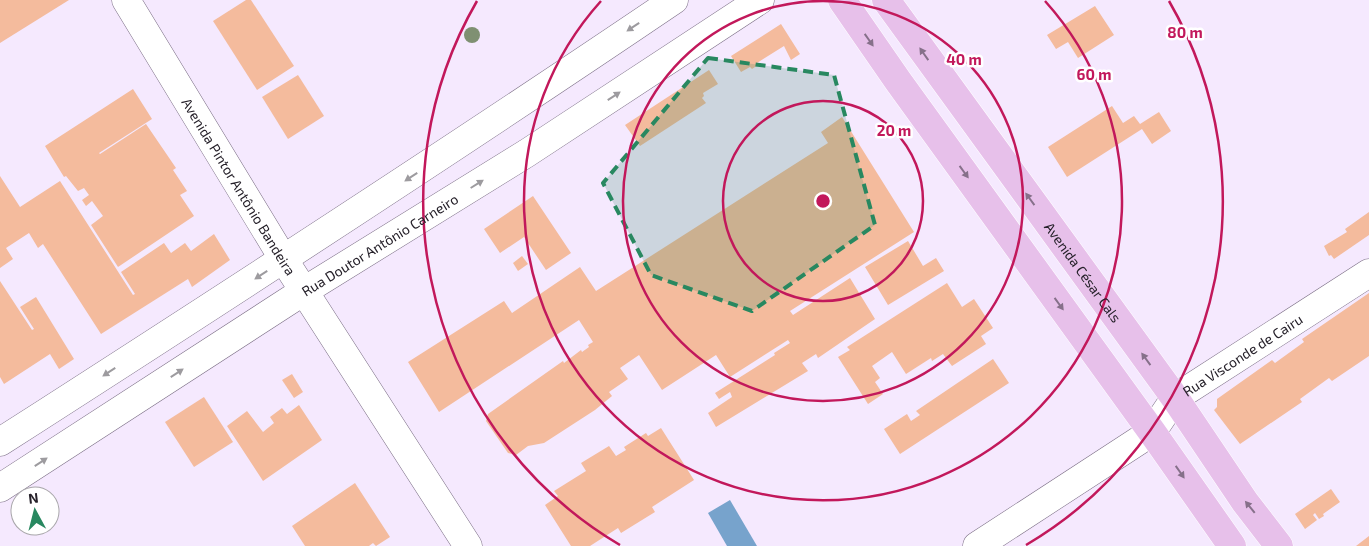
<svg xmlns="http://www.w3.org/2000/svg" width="1369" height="546" font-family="'Exo 2',sans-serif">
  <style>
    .water { fill: #77a3cc }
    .building { fill: #f4bb9d }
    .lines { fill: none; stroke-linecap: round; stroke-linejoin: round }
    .minor-casing { stroke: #7b6e85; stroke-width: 29 }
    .major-casing { stroke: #fff; stroke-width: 29 }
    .minor { stroke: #fff; stroke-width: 28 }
    .major { stroke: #e7c0ea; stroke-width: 28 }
    .tree { fill: #7f9072 }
    .oneway { fill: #9d9b9f }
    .oneway2 { fill: #86708a }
    .marked { fill: #288860; fill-opacity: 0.2; stroke: #288860; stroke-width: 4; stroke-dasharray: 10 6; stroke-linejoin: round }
    .ring { fill: none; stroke: #c2185b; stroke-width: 2.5 }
    .labels { text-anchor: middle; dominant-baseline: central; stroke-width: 5; stroke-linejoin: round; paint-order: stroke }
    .street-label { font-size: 14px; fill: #26212a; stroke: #fff }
    .centre { fill: #c2185b; stroke: #fff; stroke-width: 2.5 }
    .ring-label { font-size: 15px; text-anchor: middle; font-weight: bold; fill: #c2185b; stroke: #fff; stroke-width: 5; stroke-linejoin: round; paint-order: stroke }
  </style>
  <rect width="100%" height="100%" fill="#f5e9fe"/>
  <polygon class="water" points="730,500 757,546 727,546 708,513"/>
  <g class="building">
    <polygon points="0,0 69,0 0,43"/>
    <polygon points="246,0 251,0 294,66 257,90 213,21"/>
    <polygon points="1095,6 1114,35 1078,58 1068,42 1056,49 1047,35"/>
    <polygon points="781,24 800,54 791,60 784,46 757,63 758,65 752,69 750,67 741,72 731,56"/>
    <polygon points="709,70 718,84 703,93 704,96 702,98 706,103 640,146 625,125"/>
    <polygon points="298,75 324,116 288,139 262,97"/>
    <polygon points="133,89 152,119 99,153 100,154 146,124 176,168 173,170 187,191 180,195 194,216 118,267 91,225 103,216 92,201 86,206 82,200 89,195 84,188 78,191 66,176 64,177 45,146"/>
    <polygon points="1112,106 1123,123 1134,116 1140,124 1159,112 1171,131 1152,144 1142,129 1067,177 1048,147"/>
    <polygon points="842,117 914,232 790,311 793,315 850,278 875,319 818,358 816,354 802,363 808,371 716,427 708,413 732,397 730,392 719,399 715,393 775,355 774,353 790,343 788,340 730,377 716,355 662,390 639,355 620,368 628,379 609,392 612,396 595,410 544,443 528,446 516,455 508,453 486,421 488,414 563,361 564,363 581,350 582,352 589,347 588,345 593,342 579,320 439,412 408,362 504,301 512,313 580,267 596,291 828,143 821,132"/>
    <polygon points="0,176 20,207 60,181 133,295 135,294 121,272 164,243 171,253 185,243 191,251 214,234 230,260 192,287 188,279 101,334 43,244 38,248 29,233 6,248 13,259 0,268"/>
    <polygon points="533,196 571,253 546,270 524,237 500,253 484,229"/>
    <polygon points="1369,212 1369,235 1334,259 1331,255 1329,256 1324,246 1347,232 1345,229"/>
    <polygon points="908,241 923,266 936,258 944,271 888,305 865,267"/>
    <polygon points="522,256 528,264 518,271 513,263"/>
    <polygon points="0,281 32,330 34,329 20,307 36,297 74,359 59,369 50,354 4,384 0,377"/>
    <polygon points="947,283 962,307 974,299 993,328 981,336 986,344 952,366 943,354 932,361 931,358 906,374 892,352 872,366 880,378 875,382 883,394 868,404 838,357 850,350 847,347"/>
    <polygon points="1369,293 1369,356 1332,381 1329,378 1300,399 1302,402 1240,444 1214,410 1217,407 1217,399 1272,360 1275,363 1304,342 1302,339"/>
    <polygon points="993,359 1009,383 900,454 884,429 907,414 911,421 920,415 916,411"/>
    <polygon points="292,374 303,392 294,398 282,380"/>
    <polygon points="204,397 233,442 194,467 165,422"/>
    <polygon points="299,405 322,440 263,481 227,426 247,411 263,432 274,423 270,417 282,408 287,414"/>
    <polygon points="661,428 694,480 652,507 655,512 621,533 618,528 590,546 571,546 545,505 558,496 554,491 586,471 581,463 609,446 616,456 626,450 624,447 646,433 648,436"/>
    <polygon points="355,483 390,537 376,546 373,543 369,546 305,546 292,526"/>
    <polygon points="1331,489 1340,502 1323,514 1324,516 1319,519 1315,513 1313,515 1317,520 1305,529 1295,514"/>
    <polygon points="1369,536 1369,546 1356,546"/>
  </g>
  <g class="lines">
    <defs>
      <g id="minor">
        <path id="s1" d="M126,0L284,260L468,546"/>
        <path d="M0,442C226,297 451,151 674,0"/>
        <path id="s2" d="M0,488L304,291L527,153L760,0"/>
        <path id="s3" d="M977,546L1152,432L1175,398L1369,273"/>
      </g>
      <g id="major">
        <polyline points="842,0 898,81 1152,432 1232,546"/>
        <path id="s4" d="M886,0L1175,398L1245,502L1279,546"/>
      </g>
    </defs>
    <use href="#minor" class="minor-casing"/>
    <use href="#major" class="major-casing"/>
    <use href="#minor" class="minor"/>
    <use href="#major" class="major"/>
  </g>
  <circle class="tree" cx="472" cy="35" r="8"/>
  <defs><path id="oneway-solid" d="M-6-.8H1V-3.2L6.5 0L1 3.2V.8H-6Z" transform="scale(1.25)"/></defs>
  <g class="oneway">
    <use href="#oneway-solid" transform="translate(633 27) rotate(146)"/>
    <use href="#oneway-solid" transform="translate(614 96) rotate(-33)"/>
    <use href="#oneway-solid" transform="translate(411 177) rotate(147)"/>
    <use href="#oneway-solid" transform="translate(477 184) rotate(-32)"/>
    <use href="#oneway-solid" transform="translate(261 275) rotate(147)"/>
    <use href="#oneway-solid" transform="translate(109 372) rotate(147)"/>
    <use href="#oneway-solid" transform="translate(177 373) rotate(-33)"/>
    <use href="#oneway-solid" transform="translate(41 462) rotate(-33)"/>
  </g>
  <g class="oneway2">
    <use href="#oneway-solid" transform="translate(869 40) rotate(55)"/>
    <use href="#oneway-solid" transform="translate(924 54) rotate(-125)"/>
    <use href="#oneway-solid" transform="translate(964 172) rotate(54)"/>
    <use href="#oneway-solid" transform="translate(1030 199) rotate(-126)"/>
    <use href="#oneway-solid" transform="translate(1059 304) rotate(54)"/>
    <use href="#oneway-solid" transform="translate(1146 359) rotate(-126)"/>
    <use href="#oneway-solid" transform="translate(1180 472) rotate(55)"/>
    <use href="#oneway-solid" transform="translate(1250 507) rotate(-129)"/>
  </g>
  <path class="marked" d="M708,58L834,75L875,225L752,311L651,275L603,183Z"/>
  <g class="ring">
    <circle cx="823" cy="201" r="100"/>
    <circle cx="823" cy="201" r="200"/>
    <path d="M1045 1A299 299 0 1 1 601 1"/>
    <path d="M620 545A399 399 0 0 1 477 1M1169 1A399 399 0 0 1 1026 545"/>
  </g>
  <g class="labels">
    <g class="street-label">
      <text stroke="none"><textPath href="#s1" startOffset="218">Avenida Pintor Antônio Bandeira</textPath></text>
      <text stroke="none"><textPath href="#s2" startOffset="451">Rua Doutor Antônio Carneiro</textPath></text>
      <text stroke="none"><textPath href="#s4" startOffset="336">Avenida César Cals</textPath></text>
      <text stroke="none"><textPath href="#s3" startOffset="330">Rua Visconde de Cairu</textPath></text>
    </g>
  </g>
  <circle cx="823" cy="201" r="8" class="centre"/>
  <g class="ring-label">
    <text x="1185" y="38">80 m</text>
    <text x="964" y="65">40 m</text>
    <text x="1094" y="80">60 m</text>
    <text x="894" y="136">20 m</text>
  </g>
  <g transform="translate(35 511) rotate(353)"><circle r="24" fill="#ffffff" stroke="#a8a6aa"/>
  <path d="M0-4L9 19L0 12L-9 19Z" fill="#288860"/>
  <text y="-8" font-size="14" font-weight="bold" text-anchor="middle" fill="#26212a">N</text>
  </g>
</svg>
